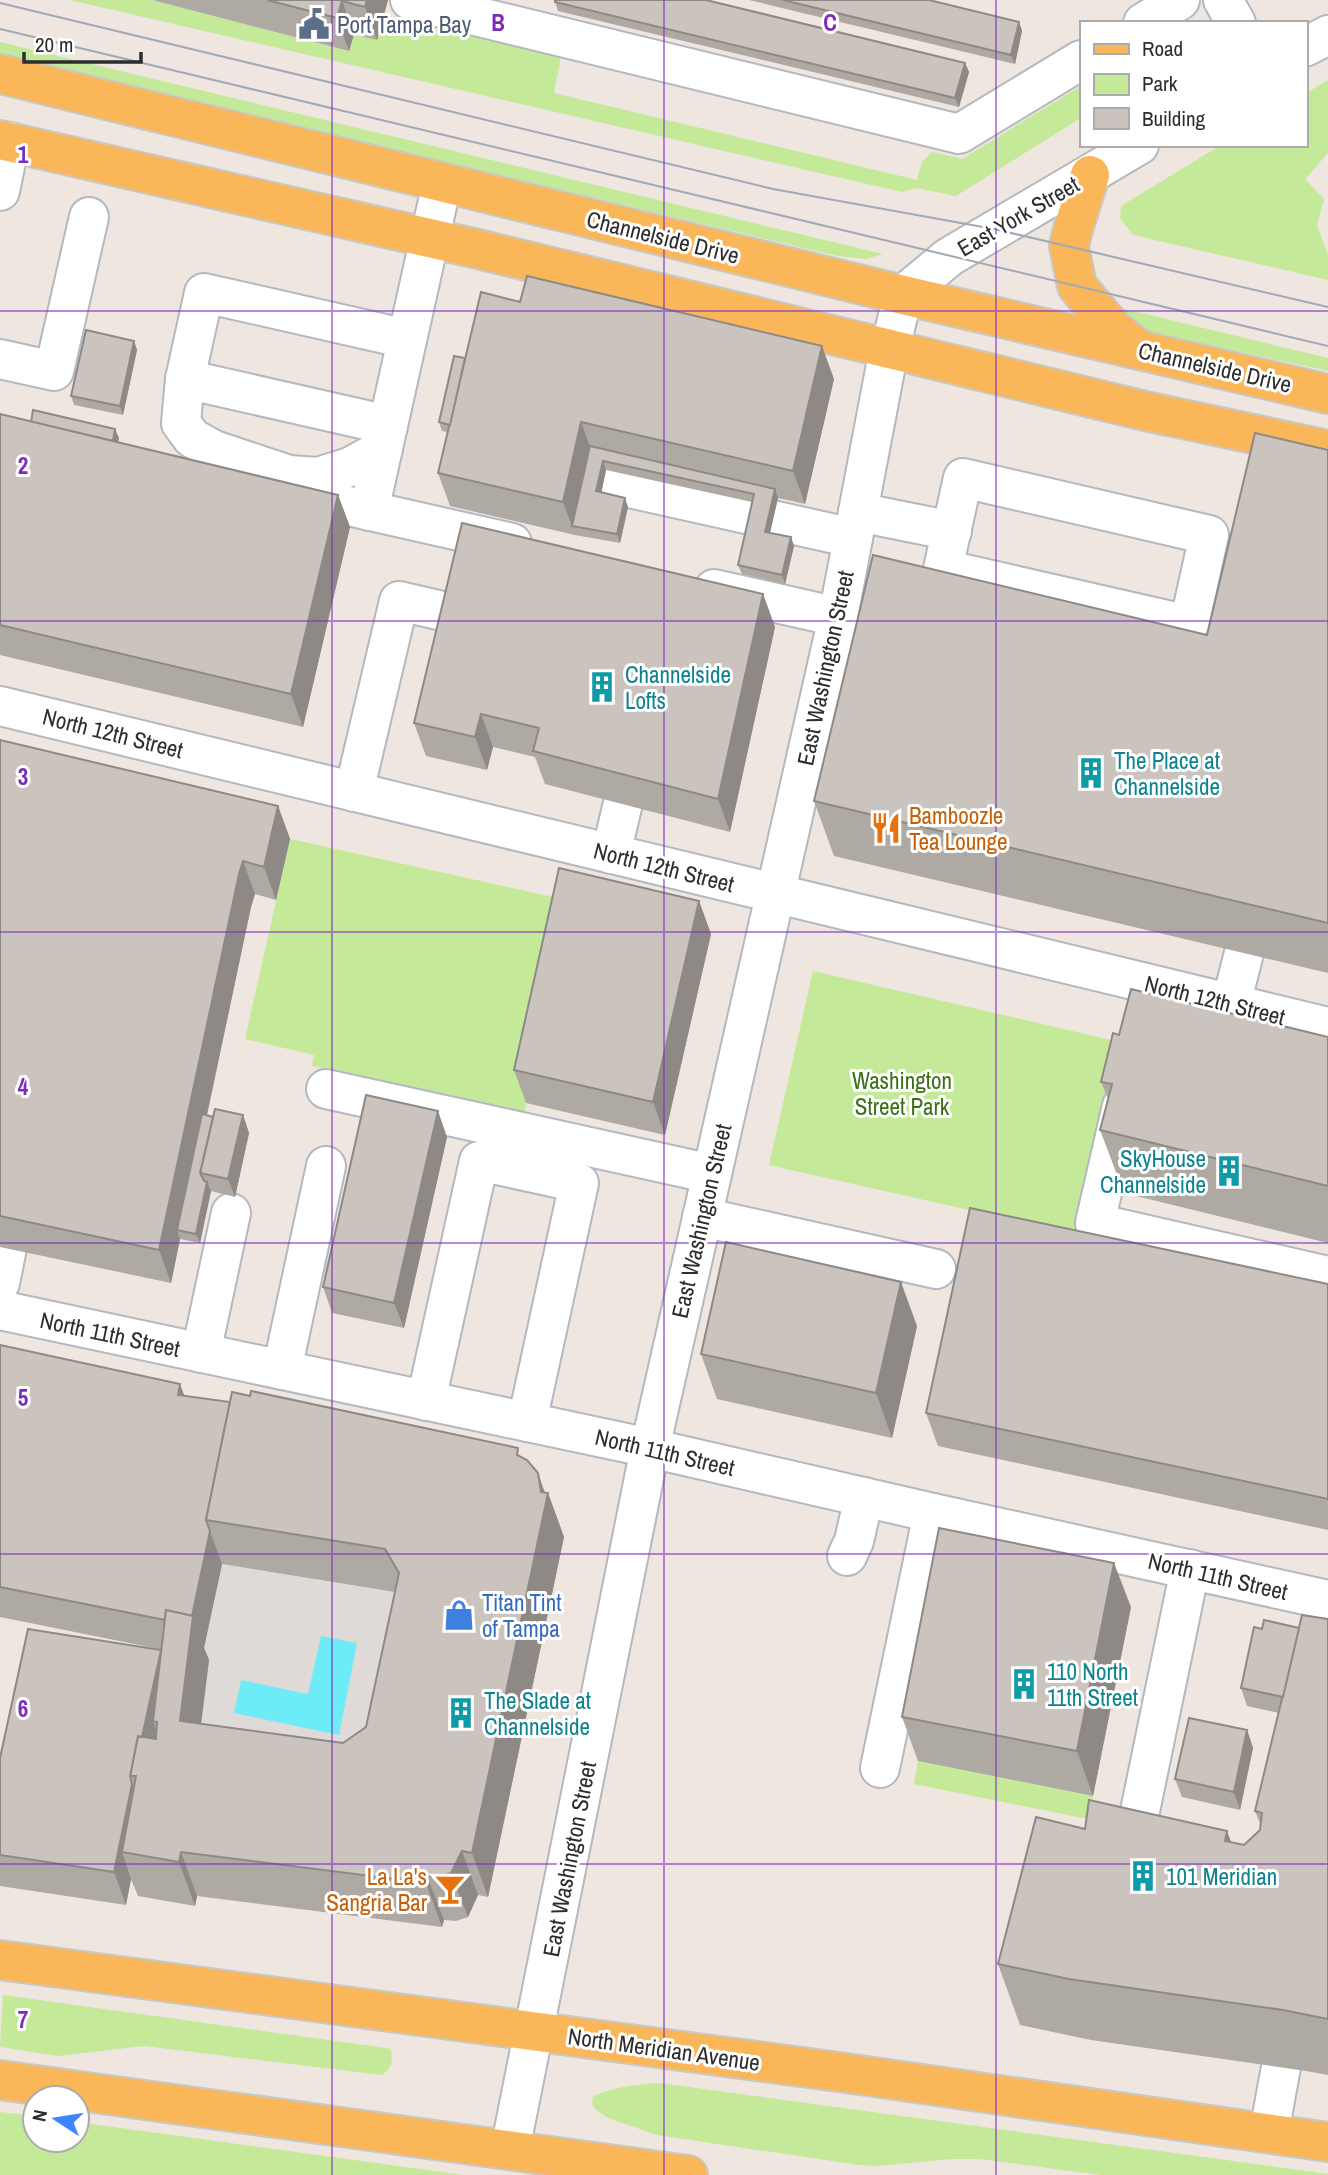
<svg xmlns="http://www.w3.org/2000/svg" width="1328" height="2175" font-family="'Archivo Narrow',sans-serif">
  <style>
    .green { fill: #c3e999 }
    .plaza { fill: #dfdad7; fill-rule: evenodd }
    .water { fill: #6debf6 }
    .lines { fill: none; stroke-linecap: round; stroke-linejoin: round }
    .minor-casing { stroke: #b3b8c1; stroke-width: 42 }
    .major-casing { stroke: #c8c8c8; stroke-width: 42 }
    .minor { stroke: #fff; stroke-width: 38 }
    .major { stroke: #fab75a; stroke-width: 38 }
    .tram { stroke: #a1a9b9; stroke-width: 2 }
    .wall { fill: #afa9a3; fill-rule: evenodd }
    .shaded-wall { fill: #8e8985 }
    .building { fill: #cbc4be; stroke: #8e8985; stroke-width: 2 }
    .grid { fill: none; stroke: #7b2cbf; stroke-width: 2; stroke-opacity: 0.55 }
    .labels { text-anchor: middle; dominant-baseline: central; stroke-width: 6; stroke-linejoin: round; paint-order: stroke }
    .service-label { font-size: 23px; fill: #4e5e75; stroke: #fff; text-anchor: start }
    .street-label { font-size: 23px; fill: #2d2d2d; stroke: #fff }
    .culture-label { font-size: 23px; fill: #0d838f; stroke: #fff; text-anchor: start }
    .food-label { font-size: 23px; fill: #c56008; stroke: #fff; text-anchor: start }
    .park-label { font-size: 23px; fill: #3a7116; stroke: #fff }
    .shop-label { font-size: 23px; fill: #366cbe; stroke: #fff; text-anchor: start }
    .grid-label { font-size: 23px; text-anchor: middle; font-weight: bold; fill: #7b2cbf; stroke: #fff; stroke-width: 6; stroke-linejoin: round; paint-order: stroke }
  </style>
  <rect width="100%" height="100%" fill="#efe6df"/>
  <g class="green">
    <polygon points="70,0 152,0 348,51 354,34 377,39 384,15 561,57 554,93 917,180 922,162 932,152 962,159 1081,86 1081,118 956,196 917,188 902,192"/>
    <polygon points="0,42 883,254 866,259 837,256 0,56"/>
    <polygon points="1328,80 1328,153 1305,179 1324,199 1317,225 1328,255 1328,280 1133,235 1120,218 1121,206 1221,145 1305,145 1305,94"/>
    <polygon points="1112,306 1328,358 1328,371 1148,332 1128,322"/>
    <polygon points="290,839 571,901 524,1113 312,1066 314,1055 245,1039"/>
    <polygon points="813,971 1120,1042 1076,1234 769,1165"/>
    <polygon points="918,1761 1093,1796 1088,1819 914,1784"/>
    <path d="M3,1995L386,2048L391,2049C393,2061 392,2068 382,2075L144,2046L58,2056L0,2047Z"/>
    <path d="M660,2083L1328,2174V2175H1101L979,2159H953L876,2166L859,2165L657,2135L608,2118L595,2109L592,2104L593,2096C615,2087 637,2084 660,2083Z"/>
    <polygon points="0,2112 35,2116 35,2140 77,2140 77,2122 464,2175 0,2175"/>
  </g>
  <path class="plaza" d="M222,1564L401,1593L382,1772L196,1765L209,1660L202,1658ZM241,1681L308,1694L235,1713Z"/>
  <polygon class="water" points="321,1636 357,1643 339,1735 234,1713 241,1680 308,1694"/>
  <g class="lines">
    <defs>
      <g id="minor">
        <polyline points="410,0 959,134 1081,60"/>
        <polyline points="1223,0 1236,23"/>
        <polyline points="1143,23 1180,0"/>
        <polyline points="1305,47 1328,35"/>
        <polyline points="0,191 10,142"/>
        <polyline points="0,359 54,371 89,217"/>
        <polyline points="185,379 181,423 192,438 214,450 289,475 318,477 350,467 383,449"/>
        <polyline points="388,425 185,379 204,293 407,339"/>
        <polygon points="963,478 1209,535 1189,625 943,569"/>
        <polyline points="598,481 853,538"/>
        <polyline points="291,493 512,543"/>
        <polyline points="369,511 442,183"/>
        <polyline points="858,512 952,531"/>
        <polyline points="714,589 838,617"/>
        <polyline points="0,706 1328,1027"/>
        <polyline points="354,792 399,601 460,615"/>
        <polyline points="611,854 623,803"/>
        <polyline points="1231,1004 1244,953"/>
        <polyline points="326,1089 712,1174"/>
        <polyline points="1122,1106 1095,1223 1328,1276"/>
        <polyline points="702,1217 936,1269"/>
        <polyline points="0,1283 7,1248"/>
        <polyline points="0,1310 650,1448 933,1513 1328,1600"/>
        <polyline points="201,1353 231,1213"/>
        <polyline points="282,1370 326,1166"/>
        <polyline points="426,1401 479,1161 579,1183 527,1422"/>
        <polyline points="847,1556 854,1541 864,1497"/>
        <polyline points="880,1768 933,1513"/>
        <polyline points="1139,1816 1190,1569"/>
        <polyline points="1269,2133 1281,2067"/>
        <polyline points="510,2150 650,1448 838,617 885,370 903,295 949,257 1139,145"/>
      </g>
      <g id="major">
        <polyline points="0,74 903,295 1328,394"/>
        <polyline points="0,140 482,250 1145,411 1328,450"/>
        <polyline points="1090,175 1073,229 1069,246 1077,286 1113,329 1137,348"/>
        <polyline points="0,1960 839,2072 1328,2142"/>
        <polyline points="0,2080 688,2175"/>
      </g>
    </defs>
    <use href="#minor" class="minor-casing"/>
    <use href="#major" class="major-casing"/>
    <use href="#minor" class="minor"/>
    <use href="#major" class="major"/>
    <g class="tram">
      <polyline points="0,3 773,189 994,229 1328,307"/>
      <polyline points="0,29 1328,346"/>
    </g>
  </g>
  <g class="wall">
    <polygon points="152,0 388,0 377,40 354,34 349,51"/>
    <polygon points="749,0 929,0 1019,22 1022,31 1015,64"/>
    <polygon points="555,2 965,63 969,72 959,107 558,11"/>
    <polygon points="134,341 137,350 123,415 74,405 71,396"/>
    <polygon points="465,358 834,379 805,504 778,498 770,533 791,537 794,546 785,584 742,574 738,565 752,502 606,470 601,492 628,507 620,543 575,535 450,506 438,473 448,432 442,431 439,422"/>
    <polygon points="0,414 31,422 119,438 118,442 338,495 350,527 303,727 0,655"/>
    <polygon points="1328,450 1328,973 834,856 814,801 1207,635"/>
    <polygon points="763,594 775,627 730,832 545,784 535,757 493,747 487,770 426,756 414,723"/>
    <polygon points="0,740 278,806 290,839 276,900 255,894 251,907 207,1116 213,1117 243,1115 249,1133 235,1197 211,1191 200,1243 180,1239 171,1283 0,1247"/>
    <polygon points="699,901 711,934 665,1135 526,1103 514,1070"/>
    <polygon points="1119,1035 1328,1037 1328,1243 1124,1193 1100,1130 1108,1099 1101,1082"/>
    <polygon points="447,1137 404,1328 332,1313 323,1287"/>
    <polygon points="1328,1284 1328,1530 938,1446 926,1413"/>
    <polygon points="917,1326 892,1438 717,1399 701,1354"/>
    <path d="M0,1345L185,1396L522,1457L545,1492L548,1493L564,1537L488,1897L478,1895L468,1917L456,1921L444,1920L442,1927L197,1896L195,1906L138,1896L131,1879L126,1905L0,1886V1758L154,1648L0,1617ZM222,1564L395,1592L366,1727L343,1743L201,1724L209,1660L204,1648Z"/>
    <polygon points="1131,1607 1093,1796 918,1761 902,1717"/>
    <polygon points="1328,1619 1328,2075 1306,2071 1091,2040 1020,2025 998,1964 1227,1831 1231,1842 1244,1845 1260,1830 1261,1826 1255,1811 1279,1713 1247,1706 1241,1688 1262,1629 1299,1628"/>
    <polygon points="1247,1730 1253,1748 1240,1810 1182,1797 1175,1779"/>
  </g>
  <g class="shaded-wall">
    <polygon points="367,0 388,0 377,40 365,7"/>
    <polygon points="342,1 354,34 349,51 337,18"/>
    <polygon points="1019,22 1022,31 1015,64 1011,55"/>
    <polygon points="965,63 969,72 959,107 955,98"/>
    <polygon points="134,341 137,350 123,415 120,406"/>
    <polygon points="822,346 834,379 805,504 793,471"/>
    <polygon points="581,422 593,455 572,526 563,502"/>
    <polygon points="115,429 119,438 111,472 108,463"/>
    <polygon points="603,461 606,470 600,500 596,491"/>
    <polygon points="775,489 778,498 768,541 765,532"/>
    <polygon points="338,495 350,527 303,727 291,694"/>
    <polygon points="625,498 628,507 620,543 617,534"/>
    <polygon points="791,537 794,546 785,584 782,575"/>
    <polygon points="763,594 775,627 730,832 718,799"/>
    <polygon points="481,714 493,747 487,770 475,737"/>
    <polygon points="278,806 290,839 276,900 264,867"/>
    <polygon points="243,861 255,894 251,907 182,1231 177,1230 180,1239 171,1283 159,1250 239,874"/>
    <polygon points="699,901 711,934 665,1135 653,1102"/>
    <polygon points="438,1111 447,1137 404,1328 394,1303"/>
    <polygon points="243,1115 249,1133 235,1197 228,1179"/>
    <polygon points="207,1182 211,1191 200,1243 196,1234"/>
    <polygon points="901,1282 917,1326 892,1438 876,1393"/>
    <polygon points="180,1384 192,1416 178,1395"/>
    <polygon points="538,1473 547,1499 548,1493 564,1537 488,1897 472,1853 541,1492"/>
    <polygon points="210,1531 222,1564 204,1648 209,1660 196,1765 180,1721 190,1626"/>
    <polygon points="1114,1563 1131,1607 1093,1796 1077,1751"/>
    <polygon points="161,1650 172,1682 157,1722 153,1721 160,1740 136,1776 134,1776"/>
    <polygon points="1247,1730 1253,1748 1240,1810 1234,1792"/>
    <polygon points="132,1784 144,1817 122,1852 131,1879 126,1905 114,1872"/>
    <polygon points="1227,1831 1249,1892 1225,1841"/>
    <polygon points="462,1851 478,1895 468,1917 451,1873"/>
    <polygon points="181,1852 197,1896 195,1906 179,1862"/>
    <polygon points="427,1876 444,1920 442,1927 426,1883"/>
  </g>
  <g class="building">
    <polygon points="267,0 367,0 365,7 342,1 337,18"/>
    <polygon points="555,0 706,0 965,63 955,98 555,2"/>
    <polygon points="783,0 929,0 1019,22 1011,55"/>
    <polygon points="527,276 822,346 793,471 581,422 563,502 438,473 481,292 520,302"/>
    <polygon points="86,330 134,341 120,406 71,396"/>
    <polygon points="454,356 465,358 450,425 439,422"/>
    <polygon points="33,410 115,429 113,441 31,422"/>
    <polygon points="0,414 338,495 291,694 0,625"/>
    <polygon points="1255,433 1328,450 1328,923 814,801 873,555 1207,635"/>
    <polygon points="590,446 775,489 765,532 791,537 782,575 738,565 754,494 603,461 596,491 625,498 617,534 572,526"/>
    <polygon points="462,523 763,594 718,799 533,751 539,728 481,714 475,737 414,723"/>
    <polygon points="0,740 278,806 264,867 243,861 239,874 159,1250 0,1216"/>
    <polygon points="559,868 699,901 653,1102 514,1070"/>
    <polygon points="1131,989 1328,1037 1328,1186 1100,1130 1112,1084 1101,1082 1113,1033 1119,1035"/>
    <polygon points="366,1095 438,1111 394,1303 323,1287"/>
    <polygon points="215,1109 243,1115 228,1179 200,1173"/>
    <polygon points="202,1114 213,1117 200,1173 204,1181 207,1182 196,1234 177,1230"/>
    <polygon points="970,1208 1328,1284 1328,1499 926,1413"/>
    <polygon points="726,1242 901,1282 876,1393 701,1354"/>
    <polygon points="0,1345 180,1384 178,1395 230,1402 206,1520 210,1531 192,1616 166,1610 165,1620 0,1587"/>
    <polygon points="251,1391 518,1448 517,1455 527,1460 538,1473 541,1492 548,1493 472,1853 462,1851 451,1873 440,1877 427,1876 426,1883 181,1852 179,1862 122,1852 136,1776 130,1776 138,1736 156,1739 157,1722 153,1721 166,1610 193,1616 180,1721 343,1743 366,1727 399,1573 385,1549 206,1520 232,1392 250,1396"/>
    <polygon points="939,1528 1114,1563 1077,1751 902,1717"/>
    <polygon points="1302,1615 1328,1619 1328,2019 1283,2010 1069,1979 998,1964 1036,1817 1085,1829 1089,1800 1227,1831 1225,1841 1244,1845 1260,1830 1262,1813 1255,1811"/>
    <polygon points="1264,1620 1299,1628 1283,1697 1241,1688 1254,1627 1262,1629"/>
    <polygon points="28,1629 161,1650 142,1737 138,1736 130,1776 132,1784 114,1872 0,1855 0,1758"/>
    <polygon points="1189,1718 1247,1730 1234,1792 1175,1779"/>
  </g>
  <path class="grid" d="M332,0V2175M664,0V2175M996,0V2175M0,311H1328M0,621H1328M0,932H1328M0,1243H1328M0,1554H1328M0,1864H1328"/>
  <defs>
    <symbol id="civic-bare" viewBox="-9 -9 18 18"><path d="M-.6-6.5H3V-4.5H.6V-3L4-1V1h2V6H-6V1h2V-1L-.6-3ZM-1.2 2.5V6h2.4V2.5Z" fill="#5c6f8a" stroke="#fff" stroke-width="2.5" paint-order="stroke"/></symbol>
    <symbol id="building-bare" viewBox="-9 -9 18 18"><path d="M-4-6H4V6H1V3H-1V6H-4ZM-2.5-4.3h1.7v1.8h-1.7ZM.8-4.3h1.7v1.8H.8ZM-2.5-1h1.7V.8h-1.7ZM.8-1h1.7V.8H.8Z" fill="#0f9aa8" stroke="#fff" stroke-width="2.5" paint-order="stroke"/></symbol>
    <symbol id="restaurant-bare" viewBox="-9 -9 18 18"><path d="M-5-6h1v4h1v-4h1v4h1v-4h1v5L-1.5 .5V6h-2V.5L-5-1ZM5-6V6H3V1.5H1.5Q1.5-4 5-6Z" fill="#e8710a" stroke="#fff" stroke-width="2.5" paint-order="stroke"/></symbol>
    <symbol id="shop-bare" viewBox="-9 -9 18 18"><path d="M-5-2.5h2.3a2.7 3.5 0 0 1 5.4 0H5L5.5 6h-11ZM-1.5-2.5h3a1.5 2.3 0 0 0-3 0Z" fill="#3f7fe0" stroke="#fff" stroke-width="2.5" paint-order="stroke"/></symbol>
    <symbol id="bar-bare" viewBox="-9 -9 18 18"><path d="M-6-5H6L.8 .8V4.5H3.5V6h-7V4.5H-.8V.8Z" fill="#e8710a" stroke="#fff" stroke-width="2.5" paint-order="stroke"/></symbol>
  </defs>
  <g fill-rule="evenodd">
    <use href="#civic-bare" x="292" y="2" width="44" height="44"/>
    <use href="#building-bare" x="580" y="665" width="44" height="44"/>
    <use href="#building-bare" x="1069" y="751" width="44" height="44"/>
    <use href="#restaurant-bare" x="864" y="806" width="44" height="44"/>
    <use href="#building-bare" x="1207" y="1149" width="44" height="44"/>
    <use href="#shop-bare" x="437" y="1593" width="44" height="44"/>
    <use href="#building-bare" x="1002" y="1662" width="44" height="44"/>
    <use href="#building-bare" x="439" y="1691" width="44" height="44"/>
    <use href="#building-bare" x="1121" y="1854" width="44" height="44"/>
    <use href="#bar-bare" x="428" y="1867" width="44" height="44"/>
  </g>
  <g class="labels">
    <g class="service-label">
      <text x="337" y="24">Port Tampa Bay</text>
    </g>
    <g class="street-label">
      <text transform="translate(1018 216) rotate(-30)">East York Street</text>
      <text transform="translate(663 237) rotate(14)">Channelside Drive</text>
      <text transform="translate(1215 367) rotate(13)">Channelside Drive</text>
      <text transform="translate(825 668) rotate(-78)">East Washington Street</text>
      <text transform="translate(113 733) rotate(14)">North 12th Street</text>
      <text transform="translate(664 867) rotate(14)">North 12th Street</text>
      <text transform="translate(1215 1000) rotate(14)">North 12th Street</text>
      <text transform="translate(701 1221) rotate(-77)">East Washington Street</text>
      <text transform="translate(110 1334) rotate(12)">North 11th Street</text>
      <text transform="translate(665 1452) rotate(13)">North 11th Street</text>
      <text transform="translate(1218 1576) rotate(13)">North 11th Street</text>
      <text transform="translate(569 1859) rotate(-79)">East Washington Street</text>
      <text transform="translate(664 2049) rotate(8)">North Meridian Avenue</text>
    </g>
    <g class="culture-label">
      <text x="625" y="674">Channelside<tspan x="625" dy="26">Lofts</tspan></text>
      <text x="1114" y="760">The Place at<tspan x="1114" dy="26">Channelside</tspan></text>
      <text x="1206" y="1158" text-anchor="end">SkyHouse<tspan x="1206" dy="26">Channelside</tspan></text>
      <text x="1047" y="1671">110 North<tspan x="1047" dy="26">11th Street</tspan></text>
      <text x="484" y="1700">The Slade at<tspan x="484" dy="26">Channelside</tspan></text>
      <text x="1166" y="1876">101 Meridian</text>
    </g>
    <g class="food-label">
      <text x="909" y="815">Bamboozle<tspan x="909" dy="26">Tea Lounge</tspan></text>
      <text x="427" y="1876" text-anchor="end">La La's<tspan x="427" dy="26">Sangria Bar</tspan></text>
    </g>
    <g class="park-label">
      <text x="902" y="1080">Washington<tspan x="902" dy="26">Street Park</tspan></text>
    </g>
    <g class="shop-label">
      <text x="482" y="1602">Titan Tint<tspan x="482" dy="26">of Tampa</tspan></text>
    </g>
  </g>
  <g class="grid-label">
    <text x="498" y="31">B</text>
    <text x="830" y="31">C</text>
    <text x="23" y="163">1</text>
    <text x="23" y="474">2</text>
    <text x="23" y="785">3</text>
    <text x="23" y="1095">4</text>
    <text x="23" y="1406">5</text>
    <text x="23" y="1717">6</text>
    <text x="23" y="2028">7</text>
  </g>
  <rect x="1080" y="21" width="228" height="126" fill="#ffffff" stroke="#ababab" stroke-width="2"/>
  <rect x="1094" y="44" width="35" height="10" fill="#fab75a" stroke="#ababab" stroke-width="2"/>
  <text x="1142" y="56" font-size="21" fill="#2d2d2d">Road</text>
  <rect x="1094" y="74" width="35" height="21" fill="#c3e999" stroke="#ababab" stroke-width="2"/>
  <text x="1142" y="91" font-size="21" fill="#2d2d2d">Park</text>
  <rect x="1094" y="108" width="35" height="21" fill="#cbc4be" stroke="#ababab" stroke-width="2"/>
  <text x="1142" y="126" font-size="21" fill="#2d2d2d">Building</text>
  <g transform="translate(56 2119) rotate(282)"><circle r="33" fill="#ffffff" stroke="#ababab" stroke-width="2"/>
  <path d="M0-5L12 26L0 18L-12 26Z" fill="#3d85ff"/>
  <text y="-10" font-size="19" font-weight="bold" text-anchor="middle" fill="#2d2d2d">N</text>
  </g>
  <path d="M24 52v10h117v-10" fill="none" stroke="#2d2d2d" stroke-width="3.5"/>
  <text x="35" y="52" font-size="21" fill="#2d2d2d" stroke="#ffffff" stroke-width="5" paint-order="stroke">20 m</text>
</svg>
